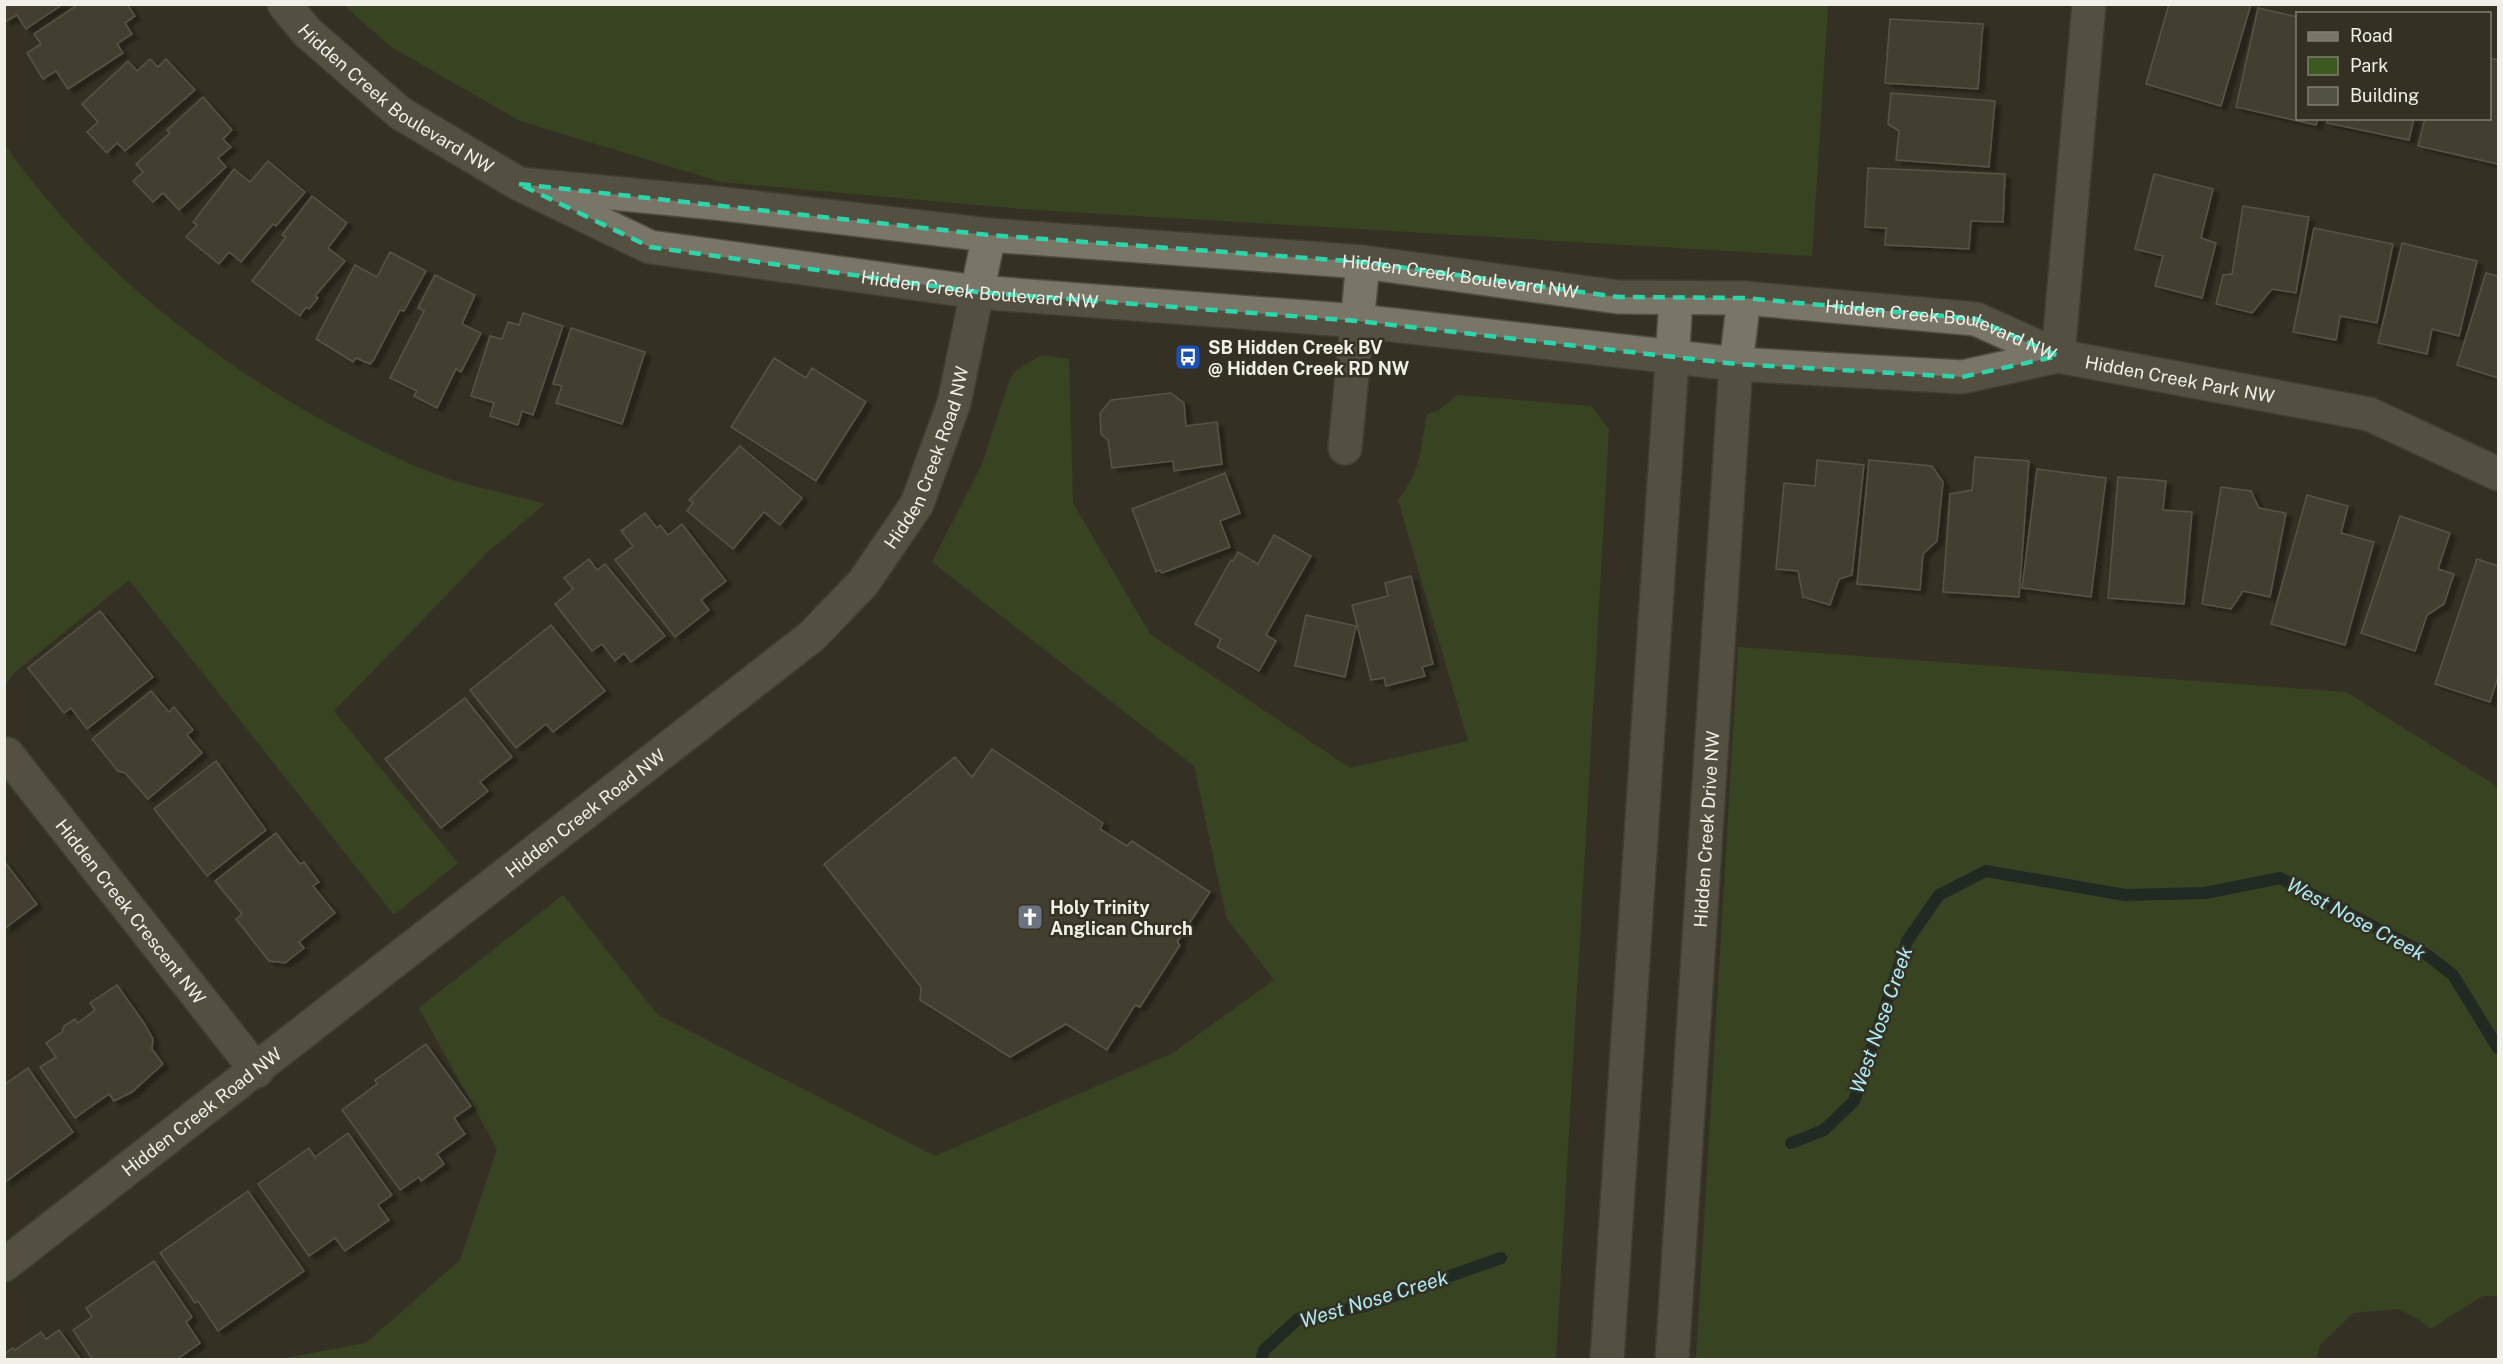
<svg xmlns="http://www.w3.org/2000/svg" width="2503" height="1364" font-family="'Public Sans',sans-serif">
  <style>
    .green { fill: #3c5920 }
    .lines { fill: none; stroke-linecap: round; stroke-linejoin: round }
    .stream { stroke: #0b1f22; stroke-width: 12 }
    .building { fill: #535143; stroke: #817e6f; stroke-width: 1.5; filter: url(#shadow) }
    .minor-casing { stroke: #4e4d42; stroke-width: 36 }
    .minor { stroke: #797667; stroke-width: 33 }
    .marked { fill: none; stroke: #2dd5ab; stroke-width: 4.5; stroke-dasharray: 12 8; stroke-linejoin: round }
    .labels { text-anchor: middle; dominant-baseline: central; stroke-width: 5; stroke-linejoin: round; paint-order: stroke }
    .street-label { font-size: 18px; fill: #f1f0e8; stroke: #343124 }
    .poi-label { font-size: 18px; font-weight: bold; fill: #f1f0e8; stroke: #343124; text-anchor: start }
    .water-label { font-size: 20px; font-style: italic; fill: #acebf4; stroke: #343124 }
  </style>
  <defs>
    <filter id="shadow"><feDropShadow dx="6" dy="4" stdDeviation="1.5" flood-color="#0009"/></filter>
  </defs>
  <rect width="100%" height="100%" fill="#343124"/>
  <g class="green">
    <polygon points="344,5 1828,5 1812,256 1020,209 721,182 520,121 391,47"/>
    <path d="M5,145C105,288 266,404 427,471C464,486 507,493 545,504L490,550L334,711L458,863L394,915L129,580L15,672L5,685Z"/>
    <path d="M1042,355L1069,359L1073,503L1150,634L1350,768L1468,741L1398,500C1423,467 1419,452 1427,414L1437,411L1458,395L1591,406L1609,429L1556,1359H280L366,1343L460,1260L497,1149L419,1008L563,895L658,1015L935,1156L1173,1053L1274,980L1226,917L1194,766L932,562L982,464L1010,379L1016,370Z"/>
    <polygon points="1738,647 2346,692 2498,787 2498,1296 2483,1296 2430,1329 2420,1320 2398,1309 2353,1313 2320,1345 2317,1359 1696,1359"/>
  </g>
  <g class="lines">
    <g class="stream">
      <polyline points="1791,1143 1824,1130 1854,1101 1907,941 1939,895 1986,871 2125,895 2205,893 2280,878 2426,954 2453,975 2498,1048"/>
      <polyline points="1261,1360 1264,1350 1298,1319 1365,1306 1501,1258"/>
    </g>
  </g>
  <g class="building">
    <polygon points="4,4 63,4 26,29 17,15 5,22"/>
    <polygon points="79,4 127,4 135,16 125,23 132,34 117,44 123,53 68,89 56,71 43,79 27,53 41,44 34,34"/>
    <polygon points="2169,4 2251,4 2221,106 2146,84"/>
    <polygon points="2258,8 2298,17 2298,118 2318,118 2316,125 2236,107"/>
    <polygon points="1890,19 1983,24 1978,89 1885,83"/>
    <polygon points="2490,58 2498,60 2498,164 2418,146 2425,118 2490,118"/>
    <polygon points="150,59 158,67 166,59 195,90 125,151 117,143 107,153 87,132 98,122 82,104 128,61 137,71"/>
    <polygon points="1891,93 1995,101 1989,167 1896,160 1899,131 1888,124"/>
    <polygon points="203,97 232,130 223,139 231,147 218,158 226,167 179,210 163,193 153,202 133,181 143,172 136,164 170,133 167,130"/>
    <polygon points="2328,118 2414,118 2409,140 2327,123"/>
    <polygon points="268,161 305,192 276,226 273,224 241,262 229,252 219,264 186,237 197,225 193,222 234,169 250,182"/>
    <polygon points="1868,168 2005,174 2003,222 1971,221 1969,249 1885,245 1886,228 1865,227"/>
    <polygon points="2154,174 2213,189 2201,238 2216,243 2202,298 2155,286 2163,256 2135,249"/>
    <polygon points="312,196 347,223 328,248 345,261 315,296 318,298 309,309 306,307 300,316 252,281 286,237 282,235"/>
    <polygon points="2243,206 2309,217 2296,293 2272,289 2252,313 2216,304 2223,275 2232,274"/>
    <polygon points="2314,228 2393,244 2377,323 2340,316 2336,340 2293,332"/>
    <polygon points="2402,243 2477,261 2459,336 2432,329 2427,354 2378,343"/>
    <polygon points="390,252 426,271 404,311 400,310 373,361 370,364 356,358 353,362 316,339 355,265 377,277"/>
    <polygon points="2486,273 2498,276 2498,378 2457,365"/>
    <polygon points="435,275 475,295 462,324 481,333 461,372 456,369 437,408 414,396 417,391 390,378 424,311 418,308"/>
    <polygon points="523,313 563,326 533,415 522,411 518,425 490,416 494,403 471,396 490,336 502,339 508,322 519,325"/>
    <polygon points="571,328 645,352 622,424 556,403 562,386 553,384"/>
    <polygon points="774,358 806,378 812,368 866,402 816,481 731,427"/>
    <polygon points="1171,393 1184,403 1186,426 1217,422 1222,464 1174,471 1173,461 1112,468 1108,440 1101,434 1100,413 1111,400"/>
    <polygon points="740,446 802,498 780,525 764,512 733,549 687,511 693,503 689,500"/>
    <polygon points="1975,457 2029,461 2019,597 1943,592 1950,494 1972,490"/>
    <polygon points="1817,460 1864,465 1852,575 1839,579 1830,605 1803,597 1798,571 1776,569 1784,483 1815,486"/>
    <polygon points="1869,460 1932,466 1943,482 1937,541 1923,554 1920,590 1857,584"/>
    <polygon points="2037,469 2106,478 2091,597 2022,588"/>
    <polygon points="1225,473 1240,513 1220,521 1230,547 1162,573 1160,570 1156,572 1132,509"/>
    <polygon points="2118,477 2166,481 2163,510 2192,512 2184,604 2108,598"/>
    <polygon points="2221,487 2251,491 2259,508 2286,513 2270,597 2243,591 2231,609 2202,604"/>
    <polygon points="2307,495 2348,506 2341,533 2374,542 2345,645 2271,624"/>
    <polygon points="645,513 657,528 660,525 668,535 682,524 726,581 701,600 709,610 675,637 615,560 633,546 621,531"/>
    <polygon points="2400,516 2450,533 2438,569 2454,574 2444,604 2427,615 2415,651 2361,633"/>
    <polygon points="1274,535 1311,556 1266,635 1276,641 1259,671 1217,647 1221,639 1195,624 1231,560 1233,561 1238,552 1258,564"/>
    <polygon points="589,559 597,570 605,564 665,636 631,662 624,653 615,661 602,644 592,651 555,604 573,589 564,578"/>
    <polygon points="2477,559 2498,566 2498,677 2490,702 2435,684"/>
    <polygon points="1411,576 1433,664 1422,667 1425,676 1386,686 1384,678 1371,680 1352,605 1388,596 1385,583"/>
    <polygon points="100,611 153,677 87,729 71,708 64,713 28,668"/>
    <polygon points="1306,615 1356,626 1345,677 1295,666"/>
    <polygon points="551,625 605,691 553,732 546,724 516,748 470,690"/>
    <polygon points="151,691 169,712 174,707 193,730 187,735 202,753 148,799 125,773 118,771 92,739"/>
    <polygon points="465,698 512,757 480,782 488,791 441,828 385,759"/>
    <polygon points="992,749 1103,823 1100,829 1127,846 1132,841 1210,892 1177,942 1180,945 1140,1007 1135,1005 1107,1050 1066,1024 1010,1057 920,1000 921,987 824,864 955,757 972,777"/>
    <polygon points="216,761 266,830 207,876 154,809"/>
    <polygon points="276,833 300,864 304,862 319,882 313,886 335,913 299,942 304,948 285,963 269,961 236,919 242,914 215,881"/>
    <polygon points="4,861 37,904 4,929"/>
    <polygon points="117,985 144,1023 153,1039 152,1049 163,1064 132,1092 114,1101 109,1094 75,1118 40,1067 56,1057 46,1043 62,1032 64,1026 75,1019 78,1023 95,1010 90,1003"/>
    <polygon points="426,1044 471,1106 454,1118 465,1134 437,1154 444,1164 421,1181 419,1177 400,1190 342,1110 377,1084 375,1080"/>
    <polygon points="28,1068 73,1132 4,1183 4,1085"/>
    <polygon points="348,1133 392,1195 378,1205 389,1220 345,1251 335,1238 309,1256 258,1184 309,1148 315,1157"/>
    <polygon points="248,1191 304,1271 218,1331 198,1301 195,1303 160,1253"/>
    <polygon points="154,1261 192,1317 186,1322 200,1343 176,1360 93,1360 73,1330 92,1317 86,1308"/>
    <polygon points="59,1330 81,1360 4,1360 4,1354 13,1348 15,1350 41,1332 46,1339"/>
  </g>
  <g class="lines">
    <defs>
      <g id="minor">
        <path id="s1" d="M284,4L307,32L400,113L519,184L650,247L977,292L1358,321L1736,364L1962,377L2058,356"/>
        <path id="s2" d="M519,184L715,203L989,235L1363,262L1618,297L1744,298L1976,319L2058,356L2369,414L2498,474"/>
        <polyline points="2058,356 2089,4"/>
        <polyline points="1345,448 1363,262"/>
        <path id="s3" d="M4,756L7,754L257,1071"/>
        <path id="s4" d="M4,1265L812,636L863,583L917,504L954,403L989,235"/>
        <polyline points="1607,1360 1676,299"/>
        <path id="s5" d="M1672,1360L1736,364L1744,298"/>
      </g>
    </defs>
    <use href="#minor" class="minor-casing"/>
    <use href="#minor" class="minor"/>
  </g>
  <path d="M0 0H2503V1364H0ZM519,184L989,235L1363,262L1618,297L1744,298L1976,319L2058,356L1962,377L1736,364L1358,321L977,292L650,247Z" fill="#343124" fill-opacity=".55" fill-rule="evenodd"/>
  <path class="marked" d="M519,184L989,235L1363,262L1618,297L1744,298L1976,319L2058,356L1962,377L1736,364L1358,321L977,292L650,247Z"/>
  <defs>
    <symbol id="bus-square" viewBox="-11 -11 22 22"><rect x="-9" y="-9" width="18" height="18" rx="4" fill="#1a4fb4" stroke="#343124"/><path d="M-5-6H5V4H4V6H2V4H-2V6H-4V4H-5ZM-3.5-4V0h7V-4ZM-3.5 1.2v1.5H-2V1.2ZM2 1.2v1.5H3.5V1.2Z" fill="#fff"/></symbol>
    <symbol id="church-square" viewBox="-11 -11 22 22"><rect x="-9" y="-9" width="18" height="18" rx="4" fill="#6b7280" stroke="#343124"/><path d="M-1.2-6h2.4v3.5h3.3v2.4h-3.3V6h-2.4V-.1h-3.3v-2.4h3.3Z" fill="#fff"/></symbol>
  </defs>
  <g fill-rule="evenodd">
    <use href="#bus-square" x="1173" y="342" width="30" height="30"/>
    <use href="#church-square" x="1015" y="902" width="30" height="30"/>
  </g>
  <g class="labels">
    <g class="street-label">
      <text stroke="none"><textPath href="#s1" startOffset="148">Hidden Creek Boulevard NW</textPath></text>
      <text stroke="none"><textPath href="#s2" startOffset="946">Hidden Creek Boulevard NW</textPath></text>
      <text stroke="none"><textPath href="#s1" startOffset="776">Hidden Creek Boulevard NW</textPath></text>
      <text stroke="none"><textPath href="#s2" startOffset="1432">Hidden Creek Boulevard NW</textPath></text>
      <text stroke="none"><textPath href="#s2" startOffset="1678">Hidden Creek Park NW</textPath></text>
      <text stroke="none"><textPath href="#s4" startOffset="1240">Hidden Creek Road NW</textPath></text>
      <text stroke="none"><textPath href="#s4" startOffset="736">Hidden Creek Road NW</textPath></text>
      <text stroke="none"><textPath href="#s5" startOffset="532">Hidden Creek Drive NW</textPath></text>
      <text stroke="none"><textPath href="#s3" startOffset="204">Hidden Creek Crescent NW</textPath></text>
      <text stroke="none"><textPath href="#s4" startOffset="250">Hidden Creek Road NW</textPath></text>
    </g>
    <g class="poi-label">
      <text x="1208" y="347">SB Hidden Creek BV<tspan x="1208" dy="21">@ Hidden Creek RD NW</tspan></text>
      <text x="1050" y="907">Holy Trinity<tspan x="1050" dy="21">Anglican Church</tspan></text>
    </g>
    <g class="water-label">
      <text transform="translate(2356 919) rotate(28)">West Nose Creek</text>
      <text transform="translate(1881 1020) rotate(-71)">West Nose Creek</text>
      <text transform="translate(1374 1299) rotate(-17)">West Nose Creek</text>
    </g>
  </g>
  <rect width="2503" height="1364" fill="none" stroke="#f1f0e8" stroke-width="12"/>
  <rect x="2296" y="12" width="195" height="108" fill="#343124" stroke="#807d72" stroke-width="1.5"/>
  <rect x="2308" y="32" width="30" height="9" fill="#797667" stroke="#807d72" stroke-width="1.5"/>
  <text x="2350" y="42" font-size="18" fill="#f1f0e8">Road</text>
  <rect x="2308" y="57" width="30" height="18" fill="#3c5920" stroke="#807d72" stroke-width="1.5"/>
  <text x="2350" y="72" font-size="18" fill="#f1f0e8">Park</text>
  <rect x="2308" y="87" width="30" height="18" fill="#535143" stroke="#807d72" stroke-width="1.5"/>
  <text x="2350" y="102" font-size="18" fill="#f1f0e8">Building</text>
</svg>
